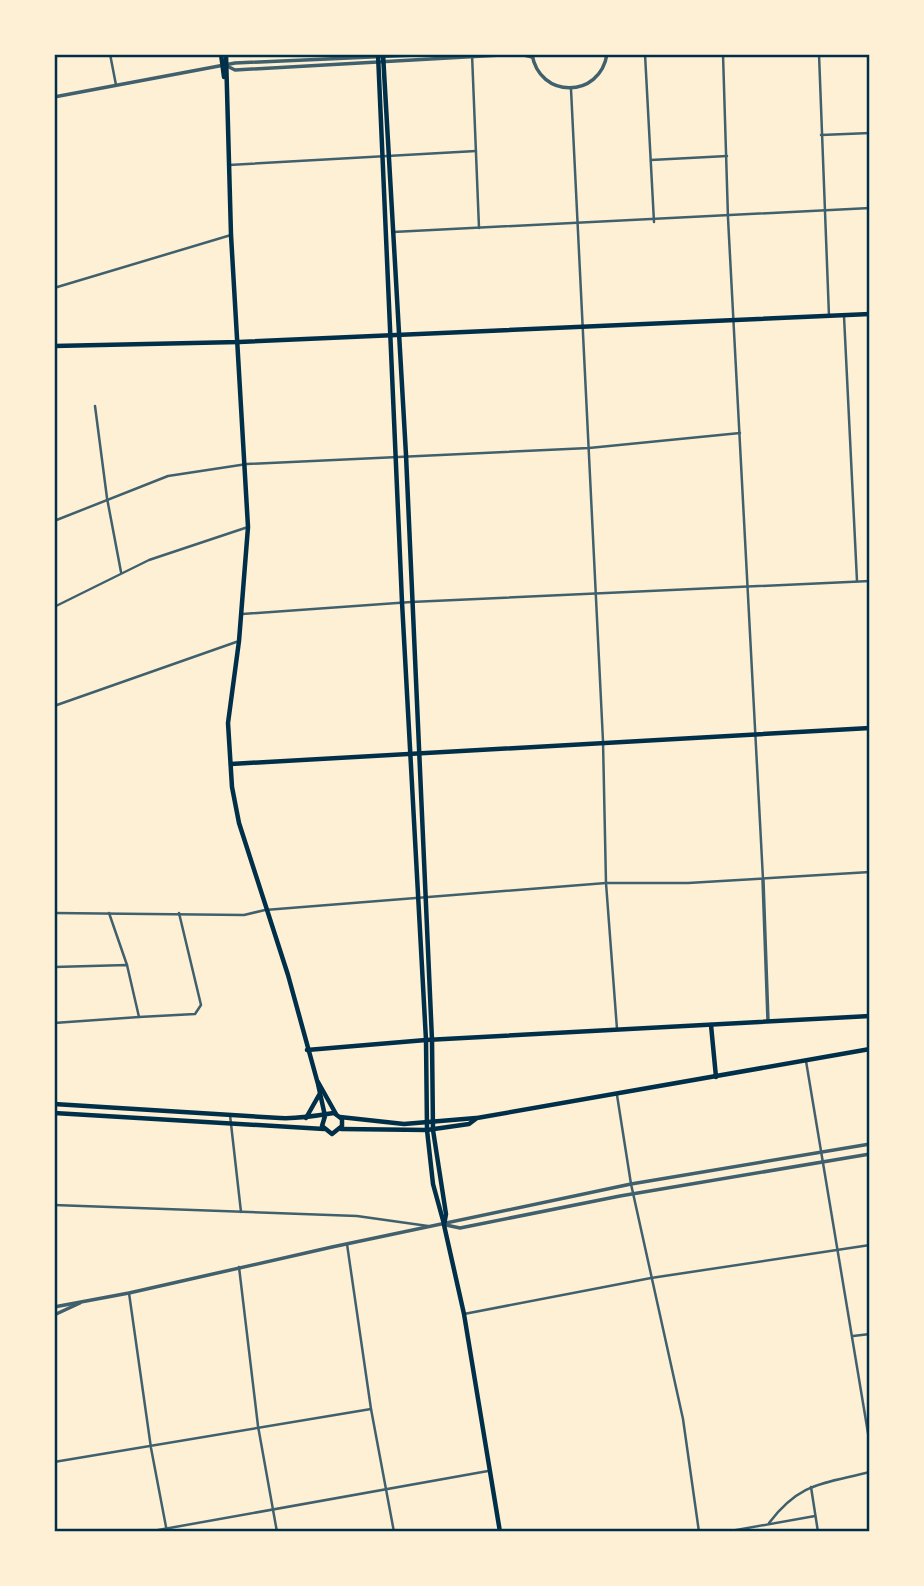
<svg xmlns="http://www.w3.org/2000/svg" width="924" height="1586" font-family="'PT Sans Narrow',sans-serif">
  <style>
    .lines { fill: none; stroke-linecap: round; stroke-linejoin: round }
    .minor { stroke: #3f606c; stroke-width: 2.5 }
    .tertiary { stroke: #3f606c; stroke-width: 3.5 }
    .secondary { stroke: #003049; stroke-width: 4.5 }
    .neatline { fill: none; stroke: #003049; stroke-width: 2.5 }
  </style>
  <rect width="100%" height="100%" fill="#fdf0d5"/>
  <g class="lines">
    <g class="minor">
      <polyline points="110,54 116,85"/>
      <polyline points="472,54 479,228"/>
      <polyline points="645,54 654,222"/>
      <polyline points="723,54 728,218 763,879"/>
      <polyline points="819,54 829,316"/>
      <polyline points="571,89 603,741 606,883 617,1029"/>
      <polyline points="821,135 870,133"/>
      <polyline points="651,160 727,156"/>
      <polyline points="229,165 476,151"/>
      <polyline points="393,232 870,208"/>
      <polyline points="54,288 231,235"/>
      <polyline points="844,316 857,581"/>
      <polyline points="95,406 107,498 121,572"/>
      <polyline points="54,521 168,476 247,464 589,448 740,433"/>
      <polyline points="54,607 149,560 248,527"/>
      <polyline points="242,614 411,602 870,581"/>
      <polyline points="54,706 239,641"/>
      <polyline points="54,913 244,915 265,910 606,883 688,883 870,872"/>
      <polyline points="109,913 127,965"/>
      <polyline points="54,967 127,965 139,1017 195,1014 201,1005 179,913"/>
      <polyline points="54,1023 139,1017"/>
      <polyline points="806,1061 870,1445"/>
      <polyline points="617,1095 631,1184 683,1419 699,1532"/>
      <polyline points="230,1115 241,1212"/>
      <polyline points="54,1205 357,1216 428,1226"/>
      <polyline points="347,1244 371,1409 394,1532"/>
      <polyline points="239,1267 258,1426 277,1532"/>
      <polyline points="129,1293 151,1448 167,1532"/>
      <polyline points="464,1314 651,1278 870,1245"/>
      <polyline points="853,1336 870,1334"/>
      <polyline points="54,1462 371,1409"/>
      <polyline points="811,1487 818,1532"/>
      <path d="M769,1523C800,1482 823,1484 870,1472"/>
      <polyline points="147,1532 488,1471"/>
      <polyline points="725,1532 815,1516"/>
    </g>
    <g class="tertiary">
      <path d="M532,54C539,99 600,99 607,54"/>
      <polyline points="229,67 235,70 520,54 532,57"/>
      <polyline points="54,97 235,63 439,54"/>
      <polyline points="763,880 768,1021"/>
      <polyline points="446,1225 460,1228 620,1196 870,1154"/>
      <polyline points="54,1307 129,1293 332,1247 631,1184 870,1144"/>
      <polyline points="54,1315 80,1303"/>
    </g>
    <g class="secondary">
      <polyline points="221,54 224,77"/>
      <polyline points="378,54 402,602 426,1040 427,1130 433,1184 444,1224"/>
      <polyline points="383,54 406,455 432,1040 433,1130 446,1214 444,1225 464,1314 500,1532"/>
      <polyline points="54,346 239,342 870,314"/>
      <polyline points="231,764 870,728"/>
      <polyline points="711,1025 716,1077"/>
      <polyline points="307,1050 426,1040 870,1016"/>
      <polyline points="318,1082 336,1114"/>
      <path d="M54,1104L280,1118C299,1119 316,1116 334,1113L342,1119V1126L332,1134L322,1126L325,1116L318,1084L288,975L239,823L232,787L228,723L239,641L248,527L231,235L226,54"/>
      <polyline points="54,1113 324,1129"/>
      <polyline points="340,1117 404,1124 476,1118"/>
      <polyline points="306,1118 319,1095"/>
      <polyline points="341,1129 427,1130 469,1124 477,1118 870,1049"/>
    </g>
  </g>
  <rect width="924" height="1586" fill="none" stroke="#fdf0d5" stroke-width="112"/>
  <rect x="56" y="56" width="812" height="1474" class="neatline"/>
</svg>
